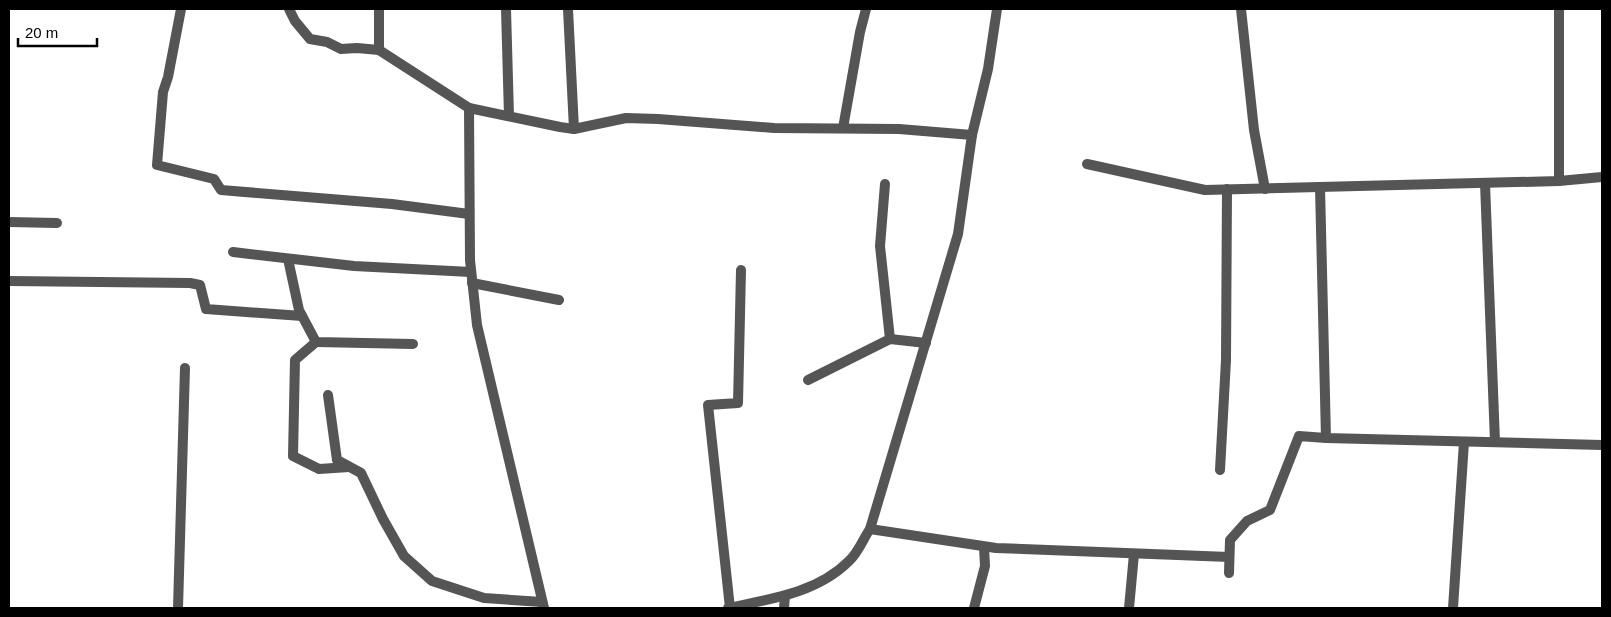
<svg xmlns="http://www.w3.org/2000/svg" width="1611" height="617" font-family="Helvetica,sans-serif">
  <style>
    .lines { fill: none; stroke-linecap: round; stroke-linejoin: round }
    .minor { stroke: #555; stroke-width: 10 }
  </style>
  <rect width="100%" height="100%" fill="#fff"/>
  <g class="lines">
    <g class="minor">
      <polyline points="181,9 168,77 163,92 157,165 214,179 221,190 392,204 469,214"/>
      <polyline points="289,9 295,21 310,39 327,42 341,49 357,48 379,50 469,108 560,127 574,129 626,118 658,119 774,128 899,129 972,135"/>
      <polyline points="379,9 379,50"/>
      <polyline points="506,9 509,116"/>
      <polyline points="568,9 574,129"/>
      <polyline points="1241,9 1254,130 1265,189"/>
      <polyline points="1559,9 1559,181"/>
      <polyline points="469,108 470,260 477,325 544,608"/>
      <polyline points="843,128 860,32 866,9"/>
      <polyline points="1087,164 1205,190 1559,181 1602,177"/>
      <polyline points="1485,183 1495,442"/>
      <polyline points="1320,187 1326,438"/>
      <polyline points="9,222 57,223"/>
      <polyline points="233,252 354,266 471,272"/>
      <polyline points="288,259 299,310 316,342 413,344"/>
      <polyline points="9,281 190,283 200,285 206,309 302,316"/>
      <polyline points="472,283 559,300"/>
      <polyline points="890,339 926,343"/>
      <polyline points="316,342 295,360 293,456 319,469 349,467"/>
      <polyline points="808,380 890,339 880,246 885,184"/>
      <polyline points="328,395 337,460 361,473 383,519 404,556 432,581 484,598 542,602"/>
      <polyline points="1220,470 1226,360 1227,189"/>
      <polyline points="870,529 996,548 1229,557"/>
      <polyline points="1229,573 1230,540 1247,521 1270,510 1299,436 1326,438 1602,445"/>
      <polyline points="178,608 185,368"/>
      <path d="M728,608C771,599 817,593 849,561C858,553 863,539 870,529L958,234L972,135L988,69L997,9"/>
      <polyline points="730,608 708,405 738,403 741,270"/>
      <polyline points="784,608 785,596"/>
      <polyline points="974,608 985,566 984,547"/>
      <polyline points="1129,608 1134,554"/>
      <polyline points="1453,608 1464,442"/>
    </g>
  </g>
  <rect width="1611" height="617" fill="none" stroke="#000000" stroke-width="20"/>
  <path d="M18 38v8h79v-8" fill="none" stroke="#000000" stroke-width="2.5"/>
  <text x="25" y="38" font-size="15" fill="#000000" stroke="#ffffff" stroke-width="4" paint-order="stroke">20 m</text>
</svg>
